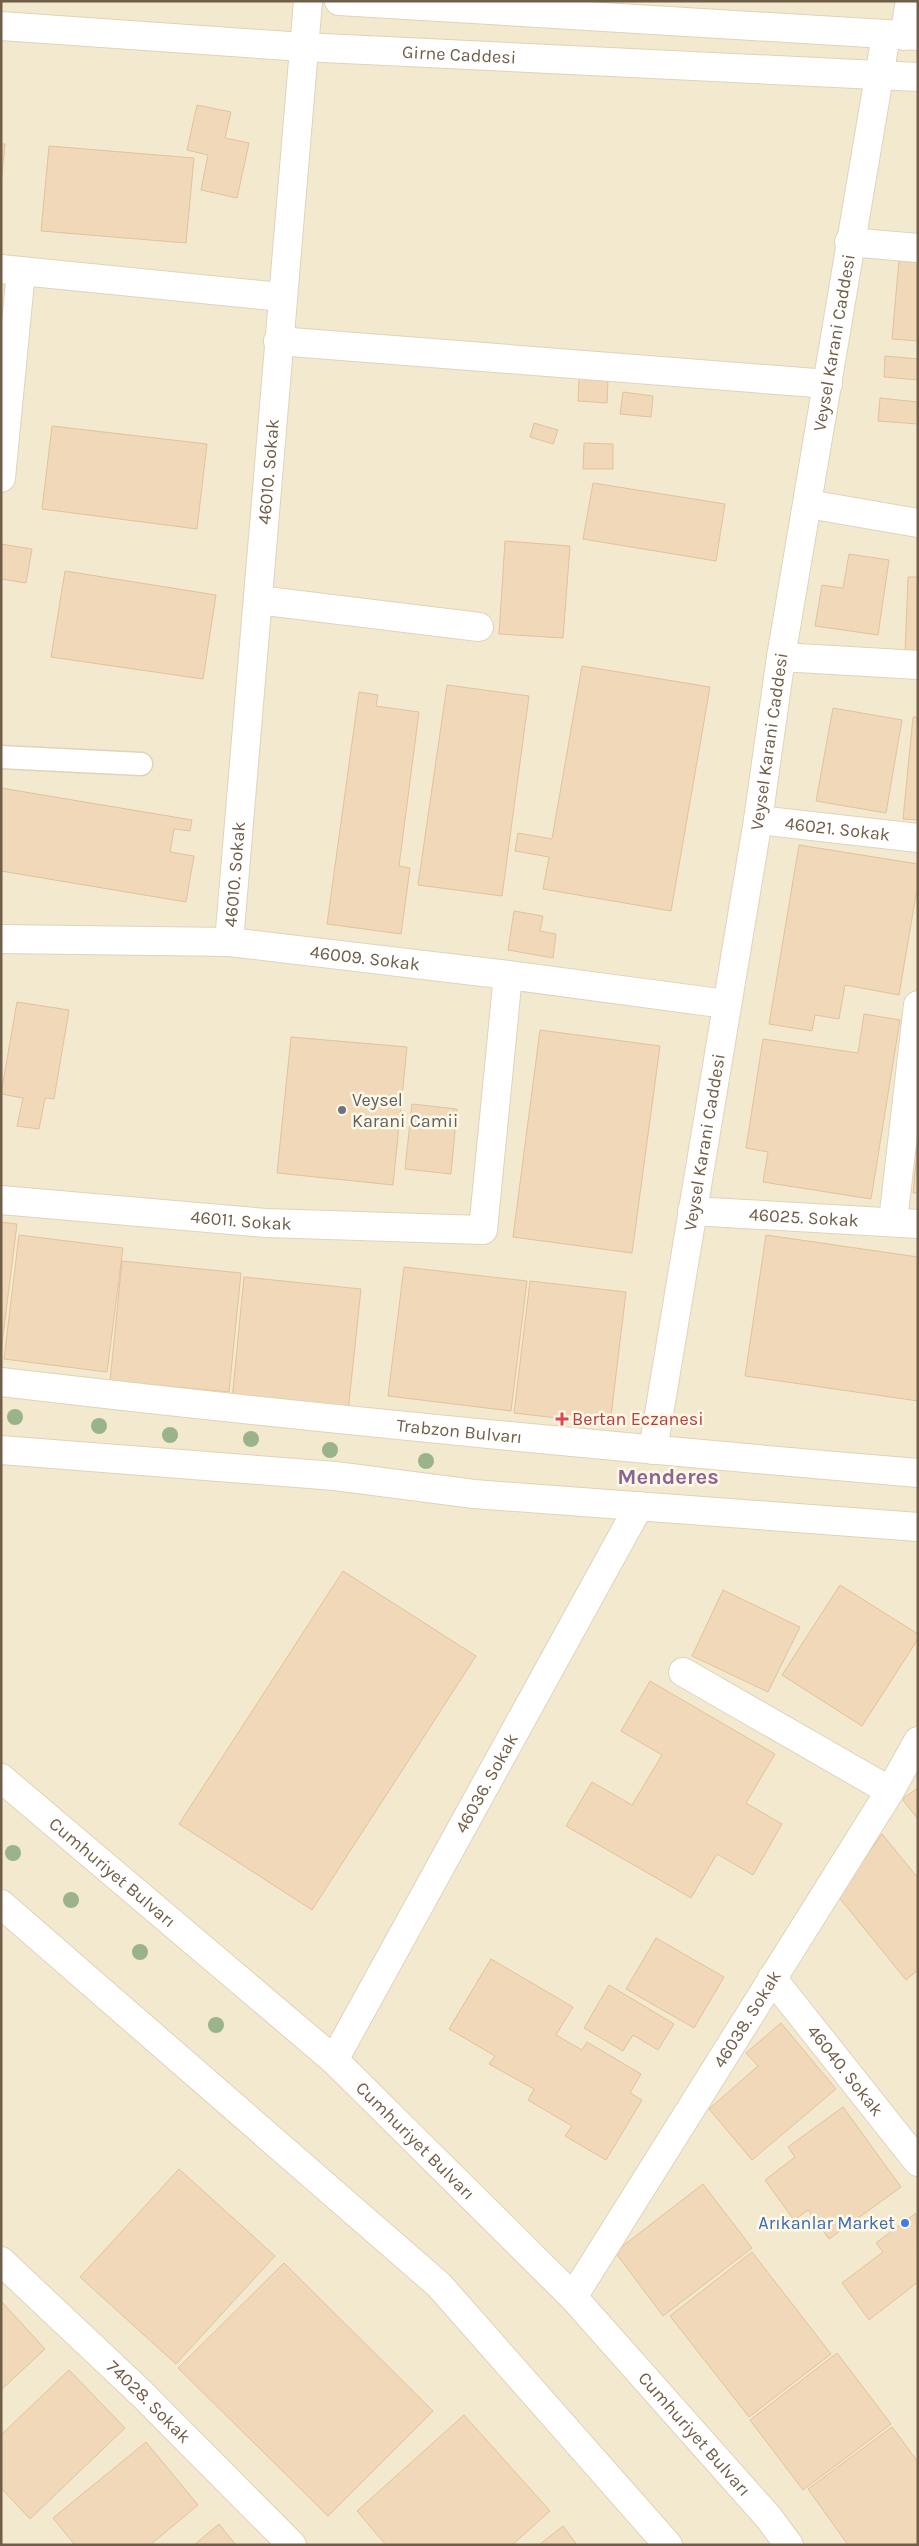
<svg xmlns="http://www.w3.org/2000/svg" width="919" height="2546" font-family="Karla,sans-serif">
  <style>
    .residential { fill: #f3e9cf }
    .building { fill: #f0d8b9; stroke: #e2c29a }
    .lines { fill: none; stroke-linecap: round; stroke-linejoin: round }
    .lane-casing { stroke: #dfd3bd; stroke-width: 25 }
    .street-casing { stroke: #dfd3bd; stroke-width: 30 }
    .secondary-casing { stroke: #e1d2b8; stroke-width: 30 }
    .lane { stroke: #fff; stroke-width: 22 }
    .street { stroke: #fff; stroke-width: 28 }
    .secondary { stroke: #fff; stroke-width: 28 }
    .tree { fill: #9ab38a }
    .worship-dot { fill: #6b7280; stroke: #fff9e6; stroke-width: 2 }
    .health-dot { fill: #e0444e; stroke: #fff9e6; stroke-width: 2 }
    .shop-dot { fill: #3f7fe0; stroke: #fff9e6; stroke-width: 2 }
    .labels { text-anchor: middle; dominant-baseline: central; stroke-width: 5; stroke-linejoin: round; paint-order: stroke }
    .street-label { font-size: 18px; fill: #715e48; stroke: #fff9e6 }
    .worship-label { font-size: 18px; fill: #5b616d; stroke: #fff9e6; text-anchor: start }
    .health-label { font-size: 18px; fill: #be3a42; stroke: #fff9e6; text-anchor: start }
    .shop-label { font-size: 18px; fill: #366cbe; stroke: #fff9e6; text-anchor: end }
    .district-label { font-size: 22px; font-weight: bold; fill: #8d6495; stroke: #fff9e6 }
  </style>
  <rect width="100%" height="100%" fill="#fbf6e0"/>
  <rect class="residential" x="1" y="1" width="917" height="2544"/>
  <g class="building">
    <polygon points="197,105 231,112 225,138 249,143 237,198 201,190 208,155 187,150"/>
    <polygon points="1,144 5,144 1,185"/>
    <polygon points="49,146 194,158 186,243 41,231"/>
    <polygon points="899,260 918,262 918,341 892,339"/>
    <polygon points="885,356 918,359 918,380 884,377"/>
    <polygon points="579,378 608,379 607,403 578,401"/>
    <polygon points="623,392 653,396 651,417 620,414"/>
    <polygon points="880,398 918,402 918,424 878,421"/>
    <polygon points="534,423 558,430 553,444 530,437"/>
    <polygon points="52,426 207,444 197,529 42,509"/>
    <polygon points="584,443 613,444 613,469 583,469"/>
    <polygon points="593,483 725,504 716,561 583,539"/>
    <polygon points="505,541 570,546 563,638 499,634"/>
    <polygon points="1,544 32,549 26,583 1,579"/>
    <polygon points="849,554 889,560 878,635 815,626 822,585 843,588"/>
    <polygon points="65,571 216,595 203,679 51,657"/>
    <polygon points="908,577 918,577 918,654 905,653"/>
    <polygon points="582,666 710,687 671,911 543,889 549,857 515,851 518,833 552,839"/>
    <polygon points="447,685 529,696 502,896 418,885"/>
    <polygon points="359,692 378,695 376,706 419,712 399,866 410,868 401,934 327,924"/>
    <polygon points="833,708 902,720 886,813 816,801"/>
    <polygon points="913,717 918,717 918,820 903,819"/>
    <polygon points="1,788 192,820 190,831 174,829 170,852 194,856 186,902 1,871"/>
    <polygon points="799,845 918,864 918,883 899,995 845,985 839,1019 815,1015 812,1031 769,1024"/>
    <polygon points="514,911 543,916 540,931 556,934 553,958 508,950"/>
    <polygon points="17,1002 69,1010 54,1099 45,1098 39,1129 17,1126 23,1098 1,1094"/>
    <polygon points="864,1014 900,1020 871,1199 763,1182 768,1152 746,1148 763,1039 858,1053"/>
    <polygon points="540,1030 660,1046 632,1253 513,1237"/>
    <polygon points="291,1037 407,1047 393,1185 277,1173"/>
    <polygon points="412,1104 457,1109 451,1174 405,1169"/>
    <polygon points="918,1139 918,1193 913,1193"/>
    <polygon points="1,1222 17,1224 1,1352"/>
    <polygon points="19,1235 123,1248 107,1372 4,1359"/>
    <polygon points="766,1235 918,1257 918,1401 745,1376"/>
    <polygon points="122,1261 241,1273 229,1392 110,1381"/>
    <polygon points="404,1267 527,1281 511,1411 388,1396"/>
    <polygon points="244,1277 361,1289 348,1412 232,1400"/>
    <polygon points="530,1281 626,1292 610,1424 514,1413"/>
    <polygon points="343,1571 476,1656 312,1910 179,1824"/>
    <polygon points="840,1585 918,1634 918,1639 862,1726 782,1675"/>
    <polygon points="723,1590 800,1627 768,1692 692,1656"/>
    <polygon points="650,1681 775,1754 746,1803 782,1824 753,1875 717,1854 691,1898 566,1826 592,1782 632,1805 662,1755 621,1731"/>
    <polygon points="918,1788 918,1819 902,1799"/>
    <polygon points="882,1834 918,1878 918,1970 906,1980 838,1896"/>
    <polygon points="656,1938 724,1977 694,2028 626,1989"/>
    <polygon points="491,1959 573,2007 556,2035 582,2050 587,2042 641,2074 630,2093 642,2100 606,2160 565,2136 572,2126 528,2100 534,2089 489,2064 495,2056 449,2029"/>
    <polygon points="609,1985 674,2024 658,2050 633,2035 623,2051 584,2028"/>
    <polygon points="781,2023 836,2089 752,2160 709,2109 758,2066 746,2053"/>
    <polygon points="843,2107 901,2187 829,2239 808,2210 794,2220 765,2180 795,2157 788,2147"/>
    <polygon points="179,2169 275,2256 176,2364 80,2277"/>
    <polygon points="703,2184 752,2248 663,2316 615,2252"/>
    <polygon points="916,2213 918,2282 869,2320 842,2283 883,2252 876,2243"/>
    <polygon points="752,2252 831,2354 749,2417 670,2316"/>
    <polygon points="284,2263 433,2411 328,2516 178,2368"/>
    <polygon points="1,2301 45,2349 1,2390"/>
    <polygon points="837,2353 891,2424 803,2490 750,2420"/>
    <polygon points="69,2370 125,2428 30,2519 1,2488 1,2435"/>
    <polygon points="464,2415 550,2511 512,2545 386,2545 357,2511"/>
    <polygon points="892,2427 918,2462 918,2545 848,2545 808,2489"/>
    <polygon points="146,2442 198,2505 150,2545 75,2545 53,2518"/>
    <polygon points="219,2524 236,2545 194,2545"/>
    <polygon points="563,2526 577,2545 539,2545"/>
  </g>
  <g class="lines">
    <defs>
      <polyline id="lane" points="1,757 141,764"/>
      <g id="street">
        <polyline points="904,36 910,1"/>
        <polyline points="849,242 918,248"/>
        <polyline points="1,269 281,297"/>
        <polyline points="278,341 828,384"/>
        <polyline points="1,478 21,271"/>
        <polyline points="808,504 918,523"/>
        <polyline points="258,600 479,627"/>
        <polyline points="781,657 918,665"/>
        <path id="s1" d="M758,820L918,838"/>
        <path id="s2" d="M1,939L229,942L508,975L726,1004"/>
        <path id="s3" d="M229,942L308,1"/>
        <path id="s4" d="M1,1200L266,1223L483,1230L508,975"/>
        <path id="s5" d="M692,1211L918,1224"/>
        <polyline points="893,1221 918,1005"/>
        <path id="s6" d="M653,1450L758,820L781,657L886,35"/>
        <polyline points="683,1672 890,1791"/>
        <path id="s7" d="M772,1978L918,2162"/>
        <path id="s8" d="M334,2060L639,1506"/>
        <path id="s9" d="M1,2261L142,2394L292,2545"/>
        <path id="s10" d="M573,2297L890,1791L918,1741"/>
      </g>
      <g id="secondary">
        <polyline points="339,1 918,36"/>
        <path id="s11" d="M1,26L303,47L918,77"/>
        <path id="s12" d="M1,1382C306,1418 612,1447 918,1473"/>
        <polyline points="1,1450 335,1476 474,1494 918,1527"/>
        <path id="s13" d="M1,1778L334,2060L573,2297L769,2518L789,2545"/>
        <polyline points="1,1904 439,2285 668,2545"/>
      </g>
    </defs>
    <use href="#lane" class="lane-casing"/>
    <use href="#street" class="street-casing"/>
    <use href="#secondary" class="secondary-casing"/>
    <use href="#lane" class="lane"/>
    <use href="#street" class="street"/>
    <use href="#secondary" class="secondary"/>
  </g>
  <g class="tree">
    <circle cx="15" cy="1417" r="8"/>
    <circle cx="99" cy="1426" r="8"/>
    <circle cx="170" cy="1435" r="8"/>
    <circle cx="251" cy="1439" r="8"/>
    <circle cx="330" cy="1450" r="8"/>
    <circle cx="426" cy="1461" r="8"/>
    <circle cx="13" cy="1853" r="8"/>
    <circle cx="71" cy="1900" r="8"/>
    <circle cx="140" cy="1952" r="8"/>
    <circle cx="216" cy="2025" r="8"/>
  </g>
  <circle class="worship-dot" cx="342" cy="1110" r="5"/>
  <path class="health-dot" d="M559.5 1411.5h5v5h5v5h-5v5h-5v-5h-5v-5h5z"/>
  <circle class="shop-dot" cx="905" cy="2223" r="5"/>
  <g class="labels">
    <g class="street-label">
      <text stroke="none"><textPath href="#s11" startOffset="459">Girne Caddesi</textPath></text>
      <text stroke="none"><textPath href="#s6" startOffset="1122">Veysel Karani Caddesi</textPath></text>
      <text stroke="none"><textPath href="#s3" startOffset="472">46010. Sokak</textPath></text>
      <text stroke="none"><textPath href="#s6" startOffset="718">Veysel Karani Caddesi</textPath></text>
      <text stroke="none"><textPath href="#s1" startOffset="80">46021. Sokak</textPath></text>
      <text stroke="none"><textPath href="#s3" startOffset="68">46010. Sokak</textPath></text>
      <text stroke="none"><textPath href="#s2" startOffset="365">46009. Sokak</textPath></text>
      <text stroke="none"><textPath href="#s6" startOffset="312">Veysel Karani Caddesi</textPath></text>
      <text stroke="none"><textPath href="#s5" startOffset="112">46025. Sokak</textPath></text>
      <text stroke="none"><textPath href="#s4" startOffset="241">46011. Sokak</textPath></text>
      <text stroke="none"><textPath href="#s12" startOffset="461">Trabzon Bulvarı</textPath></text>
      <text stroke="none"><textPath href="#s8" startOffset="316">46036. Sokak</textPath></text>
      <text stroke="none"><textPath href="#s13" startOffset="146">Cumhuriyet Bulvarı</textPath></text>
      <text stroke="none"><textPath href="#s10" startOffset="328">46038. Sokak</textPath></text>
      <text stroke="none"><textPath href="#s7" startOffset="118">46040. Sokak</textPath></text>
      <text stroke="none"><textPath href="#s13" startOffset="551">Cumhuriyet Bulvarı</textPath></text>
      <text stroke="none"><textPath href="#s9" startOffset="204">74028. Sokak</textPath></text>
      <text stroke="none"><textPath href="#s13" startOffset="956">Cumhuriyet Bulvarı</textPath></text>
    </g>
    <g class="worship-label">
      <text x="352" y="1100">Veysel<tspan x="352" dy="21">Karani Camii</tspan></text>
    </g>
    <g class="health-label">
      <text x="572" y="1419">Bertan Eczanesi</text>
    </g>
    <g class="shop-label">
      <text x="895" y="2223">Arıkanlar Market</text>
    </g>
    <g class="district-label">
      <text x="668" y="1477">Menderes</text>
    </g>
  </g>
  <rect width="919" height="2546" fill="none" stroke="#715e48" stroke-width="5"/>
</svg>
